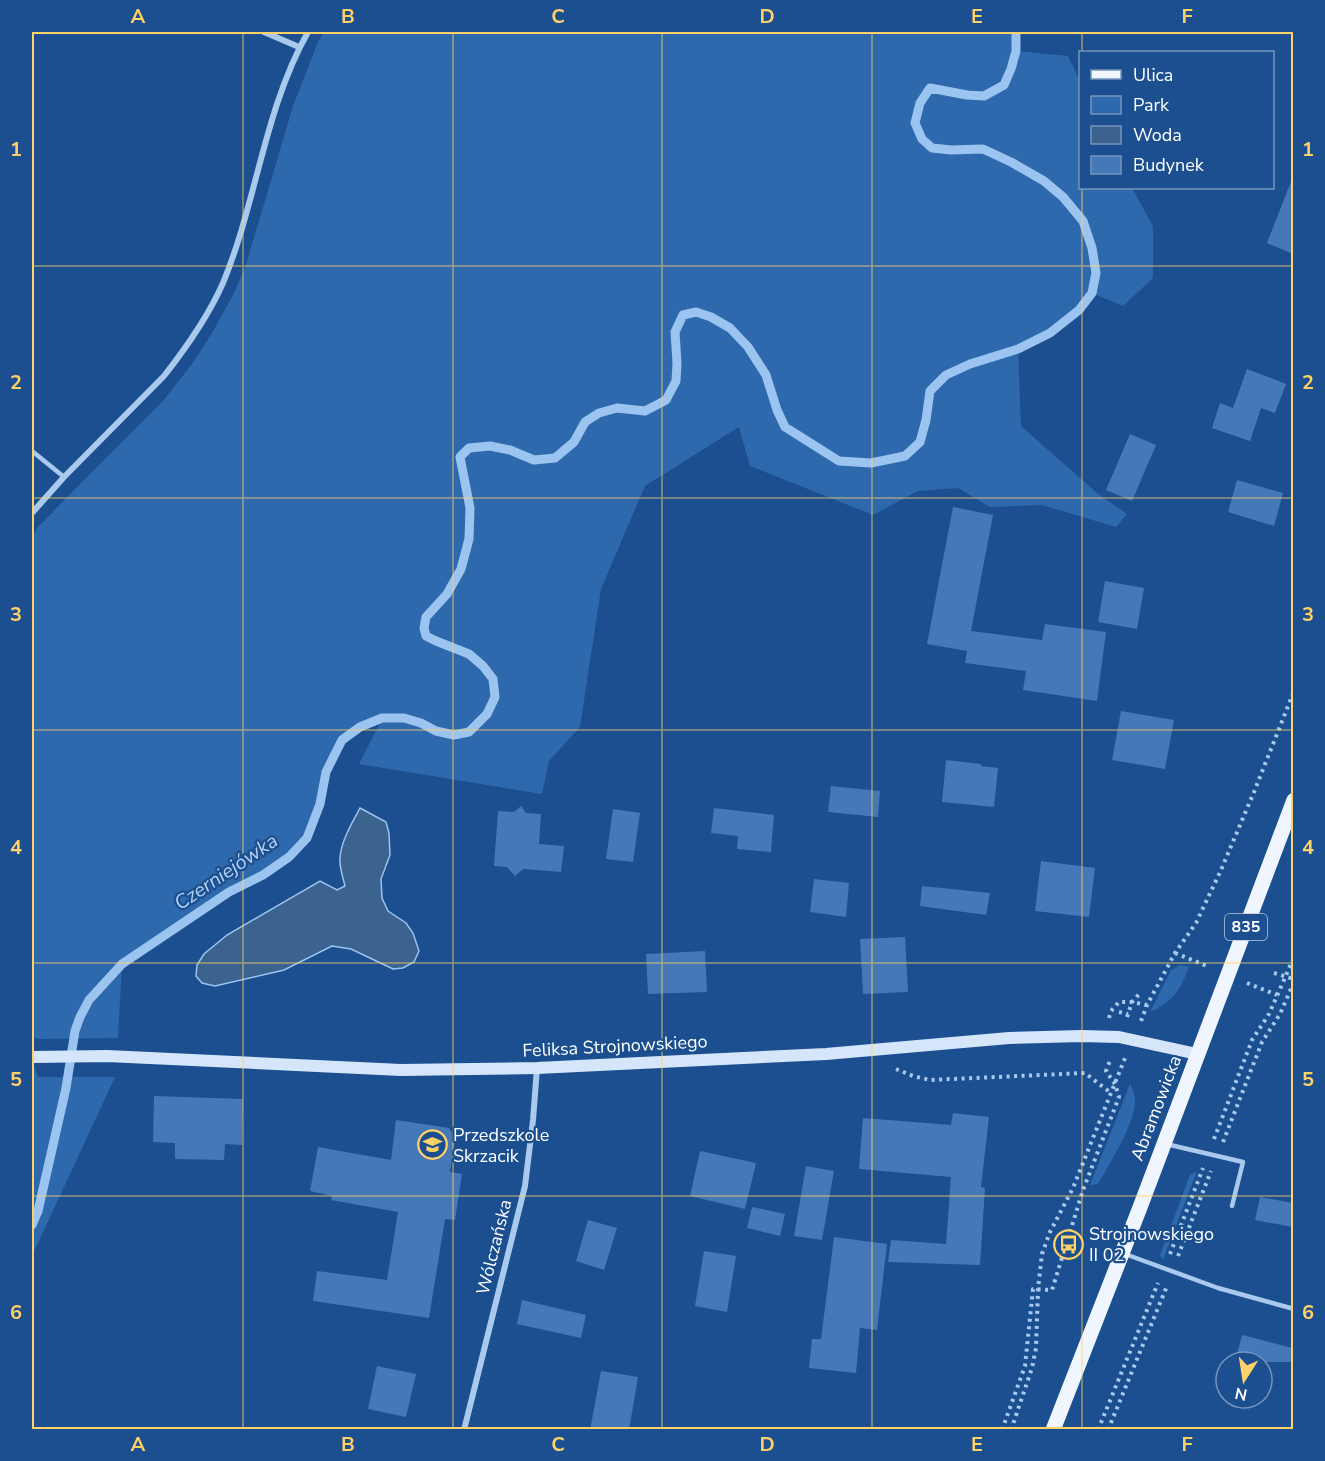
<svg xmlns="http://www.w3.org/2000/svg" width="1325" height="1461" font-family="'Nunito Sans',sans-serif">
  <style>
    .green { fill: #2e69ad }
    .water { fill: #3c6290; stroke: #9cc4f0; stroke-width: 1.5 }
    .lines { fill: none; stroke-linecap: round; stroke-linejoin: round }
    .stream { stroke: #9cc4f0; stroke-width: 9 }
    .building { fill: #4478b7 }
    .path { stroke: #a9c9ee; stroke-width: 4; stroke-dasharray: 3 4.5; stroke-linecap: butt }
    .lane { stroke: #a9c9ee; stroke-width: 4.5 }
    .street { stroke: #a9c9ee; stroke-width: 6 }
    .secondary { stroke: #d6e6fa; stroke-width: 12 }
    .primary { stroke: #f0f6ff; stroke-width: 15 }
    .grid { fill: none; stroke: #ffd166; stroke-width: 1.5; stroke-opacity: 0.55 }
    .labels { text-anchor: middle; dominant-baseline: central; stroke-width: 4.5; stroke-linejoin: round; paint-order: stroke }
    .shield { fill: #1b4f8f; stroke: #bbcadd; stroke-width: 1.5 }
    .shield-label { font-size: 16px; font-weight: bold; fill: #fff }
    .street-label { font-size: 18px; fill: #fff; stroke: #1b4f8f }
    .poi-label { font-size: 18px; fill: #fff; stroke: #1b4f8f; text-anchor: start }
    .water-label { font-size: 20px; font-style: italic; fill: #b5d3f5; stroke: #1b4f8f }
    .neatline { fill: none; stroke: #ffd166; stroke-width: 2 }
    .grid-label { font-size: 20px; text-anchor: middle; font-weight: bold; fill: #ffd166 }
  </style>
  <rect width="100%" height="100%" fill="#1b4f8f"/>
  <g class="green">
    <polygon points="324,32 1016,32 1016,51 1068,56 1080,81 1080,188 1132,188 1153,226 1153,278 1123,306 1092,293 1079,310 1050,333 1018,349 1021,426 1097,493 1127,514 1116,527 1042,505 990,507 958,488 918,491 873,515 750,466 739,427 645,486 601,589 580,727 549,761 542,794 359,764 382,719 360,727 342,740 326,772 320,804 307,838 289,857 263,875 229,892 122,964 118,1038 38,1039 32,1037 32,538 37,528 88,476 163,401 192,364 212,333 233,295 245,268 293,106 318,42"/>
    <path d="M1180,965L1189,967C1180,991 1173,1001 1150,1012L1171,970Z"/>
    <polygon points="32,1059 38,1077 115,1077 32,1256"/>
    <path d="M1130,1084C1133,1090 1135,1095 1135,1102C1135,1124 1109,1164 1098,1184L1090,1185Z"/>
    <polygon points="1197,1171 1163,1260 1160,1255 1190,1175"/>
  </g>
  <path class="water" d="M360,808L386,822L389,833L390,855L381,879L382,898L388,911L406,923L413,933L419,951L414,962L403,968L393,969L351,949L332,946L284,970L215,986L202,983L196,976L197,965L204,954L227,935L320,881L337,890L345,886C343,877 339,867 340,858C341,841 352,823 360,808Z"/>
  <g class="lines">
    <polyline class="stream" points="32,1225 38,1211 66,1088 75,1031 80,1017 89,1000 122,964 229,892 263,875 289,857 307,838 320,804 326,772 342,740 360,727 382,718 404,718 421,723 436,731 454,735 469,732 487,714 495,697 493,679 483,666 469,654 436,641 426,636 424,628 426,617 447,594 461,569 469,539 470,508 460,457 469,448 490,446 510,450 534,460 555,458 574,442 585,422 599,413 617,408 645,411 666,400 676,381 677,363 675,332 683,315 696,312 711,317 730,328 748,347 766,375 777,410 785,427 839,461 871,463 905,456 920,442 926,420 930,391 946,375 970,364 1018,349 1050,333 1079,310 1092,293 1096,273 1092,248 1083,221 1063,197 1044,181 1011,162 983,149 951,150 932,148 922,139 915,123 920,103 930,88 967,95 984,96 1004,85 1011,69 1016,51 1016,32"/>
  </g>
  <g class="building">
    <polygon points="1292,179 1293,179 1293,254 1267,243"/>
    <polygon points="1247,369 1286,384 1275,413 1261,408 1250,441 1212,428 1220,403 1233,408"/>
    <polygon points="1130,434 1156,445 1132,501 1106,490"/>
    <polygon points="1237,480 1283,493 1274,526 1228,512"/>
    <polygon points="953,507 993,515 971,631 1042,640 1045,624 1106,632 1097,701 1023,690 1026,671 965,663 967,651 927,644"/>
    <polygon points="1105,581 1144,588 1137,629 1098,622"/>
    <polygon points="1121,711 1174,720 1165,769 1112,760"/>
    <polygon points="946,760 981,764 981,766 998,768 994,807 942,802"/>
    <polygon points="831,786 880,791 878,817 828,812"/>
    <polygon points="521,806 526,813 541,814 539,844 564,846 561,872 523,869 515,876 507,867 494,866 498,811 514,812"/>
    <polygon points="714,808 774,815 771,852 737,849 738,836 711,833"/>
    <polygon points="613,809 640,813 633,862 606,859"/>
    <polygon points="1041,861 1095,868 1089,917 1035,911"/>
    <polygon points="814,879 849,883 846,917 810,912"/>
    <polygon points="922,886 990,893 986,915 920,906"/>
    <polygon points="905,937 908,992 863,994 860,939"/>
    <polygon points="705,951 707,992 648,994 646,954"/>
    <polygon points="154,1096 243,1099 242,1145 225,1144 224,1160 175,1159 175,1143 153,1142"/>
    <polygon points="953,1113 989,1117 981,1187 985,1188 980,1265 888,1262 891,1240 946,1244 951,1177 859,1169 863,1118 951,1125"/>
    <polygon points="396,1120 449,1128 455,1137 450,1172 462,1174 455,1220 445,1219 429,1318 313,1301 317,1271 387,1280 398,1212 331,1200 332,1196 310,1191 318,1147 391,1160"/>
    <polygon points="700,1151 756,1163 745,1209 690,1196"/>
    <polygon points="806,1166 834,1171 822,1240 794,1236"/>
    <polygon points="1260,1197 1293,1203 1293,1227 1255,1220"/>
    <polygon points="752,1207 785,1214 780,1236 747,1228"/>
    <polygon points="588,1220 617,1228 604,1270 576,1261"/>
    <polygon points="834,1237 887,1244 877,1330 860,1328 856,1373 809,1368 812,1339 821,1339"/>
    <polygon points="704,1251 736,1256 727,1312 695,1306"/>
    <polygon points="522,1300 586,1315 581,1338 517,1324"/>
    <polygon points="1242,1335 1293,1348 1293,1362 1235,1362"/>
    <polygon points="377,1366 416,1374 406,1417 368,1409"/>
    <polygon points="601,1371 638,1377 629,1430 590,1430"/>
  </g>
  <g class="lines">
    <g class="path">
      <polyline points="1175,953 1207,966"/>
      <polyline points="1274,973 1294,979"/>
      <polyline points="1247,983 1277,995"/>
      <polyline points="1119,1012 1128,1014"/>
      <polyline points="1127,1017 1132,1002 1141,992"/>
      <polyline points="1109,1018 1111,1011 1119,1002 1132,1002 1147,1005"/>
      <polyline points="1141,1021 1147,1005 1175,953 1196,923 1221,870 1254,792 1294,691"/>
      <polyline points="896,1069 913,1076 930,1080 1085,1073 1111,1093"/>
      <polyline points="1214,1139 1252,1040 1269,1014 1294,957"/>
      <polyline points="1223,1142 1262,1042 1280,1014 1294,982"/>
      <polyline points="1170,1254 1203,1168"/>
      <polyline points="1178,1256 1211,1171"/>
      <polyline points="1002,1430 1025,1366 1033,1289 1052,1290 1083,1190 1119,1097 1115,1084 1106,1071 1111,1058"/>
      <polyline points="1011,1430 1032,1368 1036,1348 1038,1289 1042,1254 1050,1232 1073,1188 1125,1058"/>
      <polyline points="1098,1430 1158,1283"/>
      <polyline points="1108,1430 1167,1286"/>
    </g>
    <g class="lane">
      <polyline points="32,451 64,477"/>
      <polyline points="1166,1144 1243,1162 1232,1206"/>
      <polyline points="1125,1254 1218,1288 1294,1309"/>
    </g>
    <g class="street">
      <polyline points="264,32 299,47"/>
      <path d="M32,513L64,477L164,376C186,348 208,317 223,283C257,201 264,110 308,32"/>
      <polyline points="464,1430 525,1186 533,1120 537,1068"/>
    </g>
    <polyline class="secondary" points="32,1057 107,1056 401,1070 537,1068 826,1054 1009,1038 1081,1036 1119,1037 1197,1054"/>
    <polyline class="primary" points="1053,1430 1139,1210 1294,800"/>
  </g>
  <path class="grid" d="M243,32V1430M453,32V1430M662,32V1430M872,32V1430M1082,32V52M1082,188V1430M32,266H1294M32,498H1294M32,730H1294M32,963H1294M32,1196H1294"/>
  <defs>
    <symbol id="school-ring" viewBox="-11 -11 22 22"><circle r="9.5" fill="#1b4f8f" stroke="#ffd166" stroke-width="1.5"/><path d="M0-5L7-2L0 1L-7-2ZM-4 1L0 2.5L4 1V4Q0 6-4 4Z" fill="#ffd166"/></symbol>
    <symbol id="bus-ring" viewBox="-11 -11 22 22"><circle r="9.5" fill="#1b4f8f" stroke="#ffd166" stroke-width="1.5"/><path d="M-5-6H5V4H4V6H2V4H-2V6H-4V4H-5ZM-3.5-4V0h7V-4ZM-3.5 1.2v1.5H-2V1.2ZM2 1.2v1.5H3.5V1.2Z" fill="#ffd166"/></symbol>
  </defs>
  <g fill-rule="evenodd">
    <use href="#school-ring" x="416" y="1128" width="33" height="33"/>
    <use href="#bus-ring" x="1052" y="1228" width="33" height="33"/>
  </g>
  <g class="labels">
    <rect class="shield" x="1225" y="914" width="42" height="26" rx="4.5"/>
    <g class="shield-label">
      <text x="1246" y="927">835</text>
    </g>
    <g class="street-label">
      <text transform="translate(615 1046) rotate(-3)">Feliksa Strojnowskiego</text>
      <text transform="translate(1156 1108) rotate(-69)">Abramowicka</text>
      <text transform="translate(494 1247) rotate(-76)">Wólczańska</text>
    </g>
    <g class="poi-label">
      <text x="453" y="1135">Przedszkole<tspan x="453" dy="21">Skrzacik</tspan></text>
      <text x="1089" y="1234">Strojnowskiego<tspan x="1089" dy="21">II 02</tspan></text>
    </g>
    <g class="water-label">
      <text transform="translate(226 872) rotate(-34)">Czerniejówka</text>
    </g>
  </g>
  <rect width="1325" height="1461" fill="none" stroke="#1b4f8f" stroke-width="66"/>
  <rect x="1079" y="51" width="195" height="138" fill="#1b4f8f" stroke="#7695bc" stroke-width="1.5"/>
  <rect x="1091" y="70" width="30" height="9" fill="#f0f6ff" stroke="#7695bc" stroke-width="1.5"/>
  <text x="1133" y="81" font-size="18" fill="#ffffff">Ulica</text>
  <rect x="1091" y="96" width="30" height="18" fill="#2e69ad" stroke="#7695bc" stroke-width="1.5"/>
  <text x="1133" y="111" font-size="18" fill="#ffffff">Park</text>
  <rect x="1091" y="126" width="30" height="18" fill="#3c6290" stroke="#7695bc" stroke-width="1.5"/>
  <text x="1133" y="141" font-size="18" fill="#ffffff">Woda</text>
  <rect x="1091" y="156" width="30" height="18" fill="#4478b7" stroke="#7695bc" stroke-width="1.5"/>
  <text x="1133" y="171" font-size="18" fill="#ffffff">Budynek</text>
  <g transform="translate(1244 1380) rotate(192)"><circle r="28" fill="#1b4f8f" stroke="#7695bc" stroke-width="1.5"/>
  <path d="M0-4.5L10 22L0 15L-10 22Z" fill="#ffd166"/>
  <text y="-9" font-size="16" font-weight="bold" text-anchor="middle" fill="#ffffff">N</text>
  </g>
  <rect x="33" y="33" width="1259" height="1395" class="neatline"/>
  <g class="grid-label">
    <text x="138" y="23">A</text>
    <text x="348" y="23">B</text>
    <text x="558" y="23">C</text>
    <text x="767" y="23">D</text>
    <text x="977" y="23">E</text>
    <text x="1187" y="23">F</text>
    <text x="16" y="156">1</text>
    <text x="1308" y="156">1</text>
    <text x="16" y="389">2</text>
    <text x="1308" y="389">2</text>
    <text x="16" y="621">3</text>
    <text x="1308" y="621">3</text>
    <text x="16" y="854">4</text>
    <text x="1308" y="854">4</text>
    <text x="16" y="1086">5</text>
    <text x="1308" y="1086">5</text>
    <text x="16" y="1319">6</text>
    <text x="1308" y="1319">6</text>
    <text x="138" y="1451">A</text>
    <text x="348" y="1451">B</text>
    <text x="558" y="1451">C</text>
    <text x="767" y="1451">D</text>
    <text x="977" y="1451">E</text>
    <text x="1187" y="1451">F</text>
  </g>
</svg>
